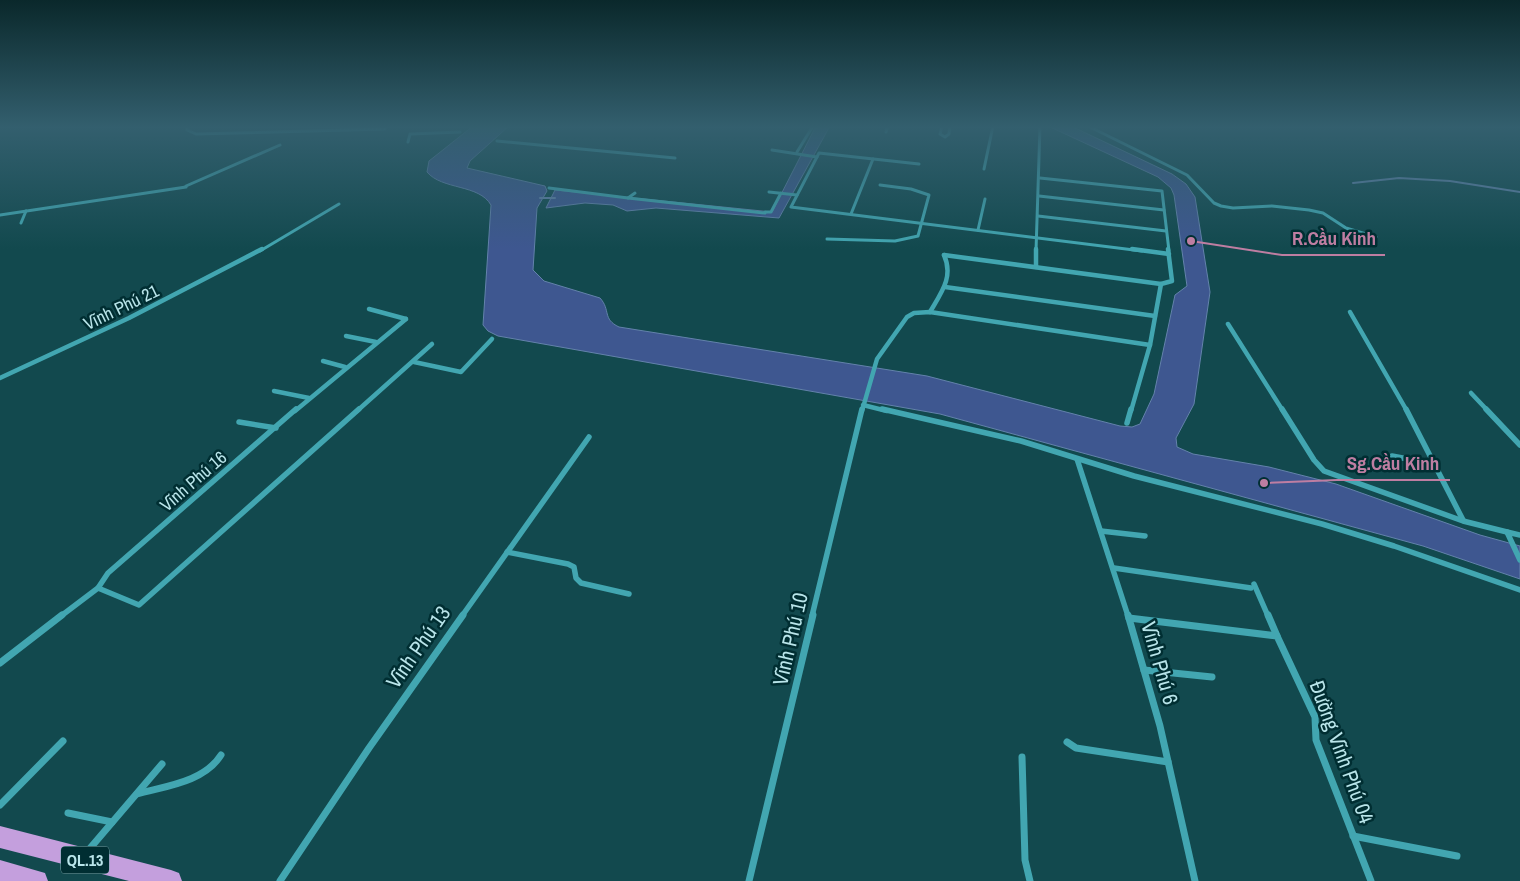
<svg xmlns="http://www.w3.org/2000/svg" width="1520" height="881" font-family="'Archivo Narrow',sans-serif">
  <style>
    .water { fill: #3e5790; stroke: #6382ab }
    .lines { fill: none; stroke-linecap: round; stroke-linejoin: round }
    .stream { stroke: #6382ab; stroke-width: 2 }
    .minor-far3 { stroke: #42a6b1; stroke-width: 3 }
    .minor-far2 { stroke: #42a6b1; stroke-width: 4.5 }
    .minor-far1 { stroke: #42a6b1; stroke-width: 5.5 }
    .minor { stroke: #42a6b1; stroke-width: 7 }
    .trunk { fill: #c49fdd; fill-rule: evenodd }
    .labels { text-anchor: middle; dominant-baseline: central; stroke-width: 5; stroke-linejoin: round; paint-order: stroke }
    .shield { fill: #002e32; stroke: #82aeb3; stroke-width: 1 }
    .shield-label { font-size: 16px; font-weight: bold; fill: #b9e5ea }
    .street-label { font-size: 18px; fill: #b9e5ea; stroke: #002e32 }
    .near-street-label { font-size: 21px; fill: #b9e5ea; stroke: #002e32 }
    .leader { fill: none; stroke: #be7ea2; stroke-width: 2 }
    .callout-dot { fill: #be7ea2; stroke: #002e32; stroke-width: 2 }
    .callout-label { font-size: 19px; text-anchor: middle; font-weight: bold; fill: #be7ea2; stroke: #002e32; stroke-width: 5; stroke-linejoin: round; paint-order: stroke }
  </style>
  <rect width="100%" height="100%" fill="#12494e"/>
  <g class="water">
    <path d="M473,126H509L470,161L467,168L545,186L547,191L537,208L533,270L544,281L600,298C611,310 602,319 619,327L927,376L1120,426L1132,427L1140,424L1154,394L1175,295L1187,286L1174,195L1171,188L1158,177L1048,126H1071L1172,174L1186,184L1195,197L1210,292L1194,404L1176,438L1177,447L1193,454L1269,467L1336,484L1480,535L1520,546V579L1423,546L940,414L498,336L488,331L483,325L491,205C479,184 442,190 427,172L429,161Z"/>
    <polygon points="816,126 830,126 779,218 656,208 627,211 613,205 585,203 546,208 555,190 772,212"/>
  </g>
  <g class="lines">
    <g class="stream">
      <polyline points="1353,183 1399,178 1450,181 1520,192"/>
      <polyline points="540,198 555,198"/>
    </g>
    <g class="minor-far3">
      <polyline points="187,126 187,130 196,134 385,129"/>
      <polyline points="942,126 940,134 945,137 949,134 950,126"/>
      <polyline points="1088,126 1187,175 1214,203 1221,206 1233,208 1272,206 1309,210 1323,213 1346,228 1376,237"/>
      <polyline points="886,132 888,126"/>
      <polyline points="497,141 675,158"/>
      <polyline points="408,142 410,134 460,132"/>
      <polyline points="772,150 817,157"/>
      <polyline points="797,152 813,126"/>
      <polyline points="919,164 819,153 791,207 1142,251"/>
      <polyline points="984,169 993,126"/>
      <polyline points="1040,178 1162,191 1169,251"/>
      <polyline points="186,186 280,145"/>
      <polyline points="549,188 628,198 635,193"/>
      <polyline points="769,192 797,195"/>
      <polyline points="1039,196 1164,210"/>
      <polyline points="628,198 765,213"/>
      <polyline points="765,212 771,212 781,193"/>
      <polyline points="851,214 873,159"/>
      <polyline points="0,215 186,187"/>
      <polyline points="1038,216 1166,231"/>
      <polyline points="21,223 26,211"/>
      <polyline points="978,230 985,199"/>
      <polyline points="827,239 895,241 918,236 929,195 911,189 880,185"/>
      <polyline points="260,251 339,204"/>
      <polyline points="1036,251 1040,126"/>
    </g>
    <g class="minor-far2">
      <polyline points="1132,249 1169,254"/>
      <polyline points="944,255 1161,284"/>
      <polyline points="1036,267 1036,249"/>
      <polyline points="945,287 1155,316"/>
      <polyline points="369,309 406,319"/>
      <path d="M930,312C941,293 954,277 944,255"/>
      <polyline points="1350,312 1407,411"/>
      <polyline points="1228,324 1283,411"/>
      <polyline points="346,336 376,342"/>
      <polyline points="323,361 345,367"/>
      <polyline points="414,362 461,372 492,339"/>
      <polyline points="0,378 129,318 262,249"/>
      <polyline points="274,391 309,398"/>
      <polyline points="1471,393 1488,411"/>
      <polyline points="863,405 887,411"/>
      <polyline points="295,411 406,319"/>
      <polyline points="357,411 432,344"/>
      <polyline points="862,411 877,359 907,317 914,313 930,312 1150,345"/>
      <polyline points="1131,411 1150,345 1161,284 1172,281 1168,249"/>
    </g>
    <g class="minor-far1">
      <polyline points="882,409 1021,441 1134,476 1322,524 1394,546 1520,590"/>
      <polyline points="1282,409 1314,460 1324,471 1463,521 1507,532"/>
      <polyline points="1406,409 1463,520"/>
      <polyline points="1486,409 1520,445"/>
      <polyline points="239,422 276,428"/>
      <polyline points="1127,423 1131,409"/>
      <polyline points="1392,456 1434,464"/>
      <polyline points="1077,459 1128,616"/>
      <polyline points="1101,531 1145,536"/>
      <polyline points="1520,535 1507,532 1520,560"/>
      <polyline points="507,552 568,564 574,567 576,578 581,583 629,594"/>
      <polyline points="1114,568 1251,588"/>
      <polyline points="1254,584 1268,616"/>
      <polyline points="98,588 139,605 359,409"/>
      <polyline points="61,616 98,588 108,573 296,409"/>
      <polyline points="462,616 589,437"/>
      <polyline points="812,616 862,409"/>
    </g>
    <g class="minor">
      <polyline points="1128,615 1160,726 1195,881"/>
      <polyline points="1268,615 1277,636"/>
      <polyline points="1129,618 1277,636 1315,717 1316,740 1371,881"/>
      <polyline points="0,663 62,615"/>
      <polyline points="1144,670 1212,677"/>
      <polyline points="1067,742 1076,748 1168,762"/>
      <polyline points="1022,757 1025,860 1030,881"/>
      <path d="M137,794C166,786 204,782 221,755"/>
      <polyline points="0,805 63,741"/>
      <polyline points="68,813 112,822"/>
      <polyline points="1353,836 1457,856"/>
      <polyline points="86,853 162,764"/>
      <polyline points="280,881 369,748 463,615"/>
      <polyline points="749,881 813,615"/>
    </g>
    <g class="trunk">
      <polygon points="0,826 171,870 179,873 182,881 129,881 0,848"/>
      <polygon points="0,860 45,873 48,881 0,881"/>
    </g>
  </g>
  <linearGradient id="sky" x2="0" y2="1"><stop stop-color="#0a282b"/><stop offset="0.51" stop-color="#335f6e"/><stop offset="1" stop-color="#335f6e" stop-opacity="0"/></linearGradient>
  <rect width="1520" height="249" fill="url(#sky)"/>
  <g class="labels">
    <rect class="shield" x="61" y="846.5" width="48" height="27" rx="4"/>
    <g class="shield-label">
      <text x="85" y="860">QL.13</text>
    </g>
    <g class="street-label">
      <text transform="translate(121 307) rotate(-26)">Vĩnh Phú 21</text>
      <text transform="translate(193 481) rotate(-41)">Vĩnh Phú 16</text>
    </g>
    <g class="near-street-label">
      <text transform="translate(790 639) rotate(-77)">Vĩnh Phú 10</text>
      <text transform="translate(418 647) rotate(-55)">Vĩnh Phú 13</text>
      <text transform="translate(1160 663) rotate(74)">Vĩnh Phú 6</text>
      <text transform="translate(1342 752) rotate(70)">Đường Vĩnh Phú 04</text>
    </g>
  </g>
  <path class="leader" d="M1191 241L1282 255H1385M1264 483L1337 480H1450"/>
  <g class="callout-dot">
    <circle cx="1191" cy="241" r="5"/>
    <circle cx="1264" cy="483" r="5"/>
  </g>
  <g class="callout-label">
    <text x="1334" y="245">R.Cầu Kinh</text>
    <text x="1393" y="470">Sg.Cầu Kinh</text>
  </g>
</svg>
